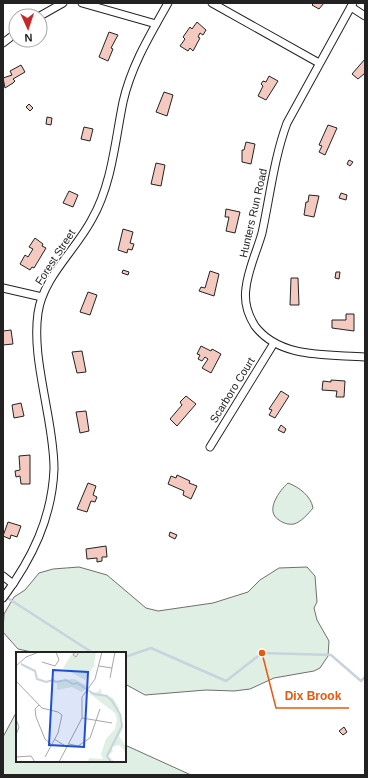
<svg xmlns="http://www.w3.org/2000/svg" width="368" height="778" font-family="Helvetica,sans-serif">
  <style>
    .green { fill: #e0efe3; stroke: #6f6f6f }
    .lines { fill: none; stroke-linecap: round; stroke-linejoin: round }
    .stream { stroke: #c7d3dd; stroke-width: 2.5 }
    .building { fill: #f3c9c0; stroke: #222 }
    .minor-casing { stroke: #222; stroke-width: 9 }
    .minor { stroke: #fff; stroke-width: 7 }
    .labels { text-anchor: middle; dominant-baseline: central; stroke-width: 3; stroke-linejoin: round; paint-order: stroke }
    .street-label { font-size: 11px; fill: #222; stroke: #fff }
    .inset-river { fill: none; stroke: #c7d3dd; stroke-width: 2 }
    .inset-road { fill: none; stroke: #a7a7a7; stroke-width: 1 }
    .view { fill: #1d4ed8; fill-opacity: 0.15; stroke: #1d4ed8; stroke-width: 2 }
    .inset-edge { fill: none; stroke: #222; stroke-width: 2 }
    .leader { fill: none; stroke: #e8590c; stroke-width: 1.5 }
    .callout-dot { fill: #e8590c; stroke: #fff; stroke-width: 1.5 }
    .callout-label { font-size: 12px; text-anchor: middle; font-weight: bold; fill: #e8590c; stroke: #fff; stroke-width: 3; stroke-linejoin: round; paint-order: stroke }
  </style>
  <rect width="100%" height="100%" fill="#fff"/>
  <g class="green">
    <path d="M288,483C299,487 311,496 313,508C308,514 301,522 294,524C288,525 283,523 279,520C264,511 280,490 288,483Z"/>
    <polygon points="79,567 107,575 146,608 158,611 213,603 248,592 260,580 279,568 307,567 315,576 317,602 314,608 317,620 329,641 328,656 320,668 314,671 274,678 250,689 234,691 206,690 145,695 125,684 125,653 36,653 18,649 3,632 4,614 14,597 25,590 39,573 53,569"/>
    <polygon points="17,711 17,761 125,761 125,745 191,775 3,775 3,737"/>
  </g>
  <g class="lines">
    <g class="stream">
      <polyline points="6,597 93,653"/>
      <polyline points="125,657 151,648 226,681 262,653 331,655 361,681 365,677"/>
    </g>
  </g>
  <g class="building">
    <polygon points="314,3 324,3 319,9 312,5"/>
    <polygon points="197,22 206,30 203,35 200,33 198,37 200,38 193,51 190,48 188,51 180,46 185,39 183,37 190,27 192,29"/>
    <polygon points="109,32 118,35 111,48 113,49 108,61 99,57"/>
    <polygon points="365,59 365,73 358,79 352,74"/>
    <polygon points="21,65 25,72 13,79 15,81 13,83 5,88 3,78 12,75 10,71"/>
    <polygon points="269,76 278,81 266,100 258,96 263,86 261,84 263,81 266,82"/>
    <polygon points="164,92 173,95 167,116 156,112"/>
    <polygon points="29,104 33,108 30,111 26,107"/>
    <polygon points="47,117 52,118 51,125 46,124"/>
    <polygon points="328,125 337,128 325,155 319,152 322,146 319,145"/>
    <polygon points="84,127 93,129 90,141 81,139"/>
    <polygon points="246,142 255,144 251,164 242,162 242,150 244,150"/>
    <polygon points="349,160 353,162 350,166 347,164"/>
    <polygon points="156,163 165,165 161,186 151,184"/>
    <polygon points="69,191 78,195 73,207 63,203"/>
    <polygon points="341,193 347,195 346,200 339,198"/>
    <polygon points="309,195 319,196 314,217 304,215 306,202 308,202"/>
    <polygon points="226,209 240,212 235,233 226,231 229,217 225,217"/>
    <polygon points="123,229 133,232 130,243 134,244 132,250 128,249 127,253 118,250"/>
    <polygon points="35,238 43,244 42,246 46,248 34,268 32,267 30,270 20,264 25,255 28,257 33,249 29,247"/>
    <polygon points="123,270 129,272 128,275 122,273"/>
    <polygon points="210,271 219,274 214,296 199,291 201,287 205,288"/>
    <polygon points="336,272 340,272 339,279 335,278"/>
    <polygon points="291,278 298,278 299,305 290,305"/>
    <polygon points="88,292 97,295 90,315 80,312"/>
    <polygon points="346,314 354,314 354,331 332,328 332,320 346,320"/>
    <polygon points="11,330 13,344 3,345 3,331"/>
    <polygon points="201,346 211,351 212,349 221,354 211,373 202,368 208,359 205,357 202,361 198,359 200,355 197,354"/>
    <polygon points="82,351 86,372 77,373 72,352"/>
    <polygon points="331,380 345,381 344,397 336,397 337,391 322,390 323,381 331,382"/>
    <polygon points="281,391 289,396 275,418 269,415 272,410 269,409"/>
    <polygon points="186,396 196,404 177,426 170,419 182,405 180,402"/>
    <polygon points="21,403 24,416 14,418 12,405"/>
    <polygon points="86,411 89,431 80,433 76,412"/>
    <polygon points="281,425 286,429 284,433 278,430"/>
    <polygon points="30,455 30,484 21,484 20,476 16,477 15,471 20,470 19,456"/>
    <polygon points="177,475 190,481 189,483 197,486 191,499 183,495 184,491 168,484 171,476 176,478"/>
    <polygon points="88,483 96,486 93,495 97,497 95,502 91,501 87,512 77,509"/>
    <polygon points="8,522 21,526 17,537 11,535 10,539 3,536"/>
    <polygon points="170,532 177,535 175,539 169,536"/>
    <polygon points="106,546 107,557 102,557 102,561 97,562 97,558 87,559 86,549"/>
    <polygon points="344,727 347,732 343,735 339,731"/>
  </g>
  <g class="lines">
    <defs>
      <g id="minor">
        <polyline points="82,3 156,24"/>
        <polyline points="212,3 319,63"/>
        <path d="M353,3L287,123C274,158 270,196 262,233C257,251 248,269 246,288C244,301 248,315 255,326C280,359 328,354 365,357"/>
        <polyline points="351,7 365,16"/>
        <polyline points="40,16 63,3"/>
        <polyline points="3,43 16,33"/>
        <polyline points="3,288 42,297"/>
        <polyline points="210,447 274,343"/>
        <polyline points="3,576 13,584"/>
        <path d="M3,598C32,559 52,518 54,469C54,445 49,422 45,399C40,371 34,341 38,313C43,277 76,250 92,219C112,184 115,141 123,102C131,66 150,35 168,3"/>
      </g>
    </defs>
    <use href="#minor" class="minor-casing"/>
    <use href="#minor" class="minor"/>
  </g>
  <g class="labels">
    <g class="street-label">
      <text transform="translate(253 213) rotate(-77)">Hunters Run Road</text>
      <text transform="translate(55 257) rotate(-57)">Forest Street</text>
      <text transform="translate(232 390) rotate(-58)">Scarboro Court</text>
    </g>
  </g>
  <g transform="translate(16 652)">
    <rect width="110" height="110" fill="#fff"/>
    <path d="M57,0H80L78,14L69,28L47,16ZM58,27L70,33V37L66,40L56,35L41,38V29ZM84,36L86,42L97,46L103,56L102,61L105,62L107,76L103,84L110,94V100L103,93L95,95L97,99L92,104L99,110H72L73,106L87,107L85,102L90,87L99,77L101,68L99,61L73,41L82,40Z" fill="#e0efe3"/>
    <path class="inset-river" d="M5,12L19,19L21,27L30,30L37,28L40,30L50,28L57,32L61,31L78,42L91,44L96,49L104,62L106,74L91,104L95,110"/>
    <path class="inset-road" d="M59,0L57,3L60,5L63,0M26,10L39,14L43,8L40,0M0,14L10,5L23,0M83,14L96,16M94,26L99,0M0,29L26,56L42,60L46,63L42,81L29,105M23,53L19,57L20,65L29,87L35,92M66,66L96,71M0,67L3,75L0,83M38,87L51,95M53,92L62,94L74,86L84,57M0,105L15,104L19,110M43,110L66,66V45L79,27L86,0"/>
    <path class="view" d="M37,18L72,20L68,95L33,93Z"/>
    <rect width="110" height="110" class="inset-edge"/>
  </g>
  <path class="leader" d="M262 653L276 708H349"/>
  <circle class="callout-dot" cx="262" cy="653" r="4"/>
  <g class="callout-label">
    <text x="313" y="700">Dix Brook</text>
  </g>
  <rect width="368" height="778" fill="none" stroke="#222222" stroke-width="8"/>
  <g transform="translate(28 28) rotate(177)"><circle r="19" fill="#ffffff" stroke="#a7a7a7"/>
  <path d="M0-3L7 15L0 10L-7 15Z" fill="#c62828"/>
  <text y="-6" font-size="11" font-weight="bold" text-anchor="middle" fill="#222222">N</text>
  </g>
</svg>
